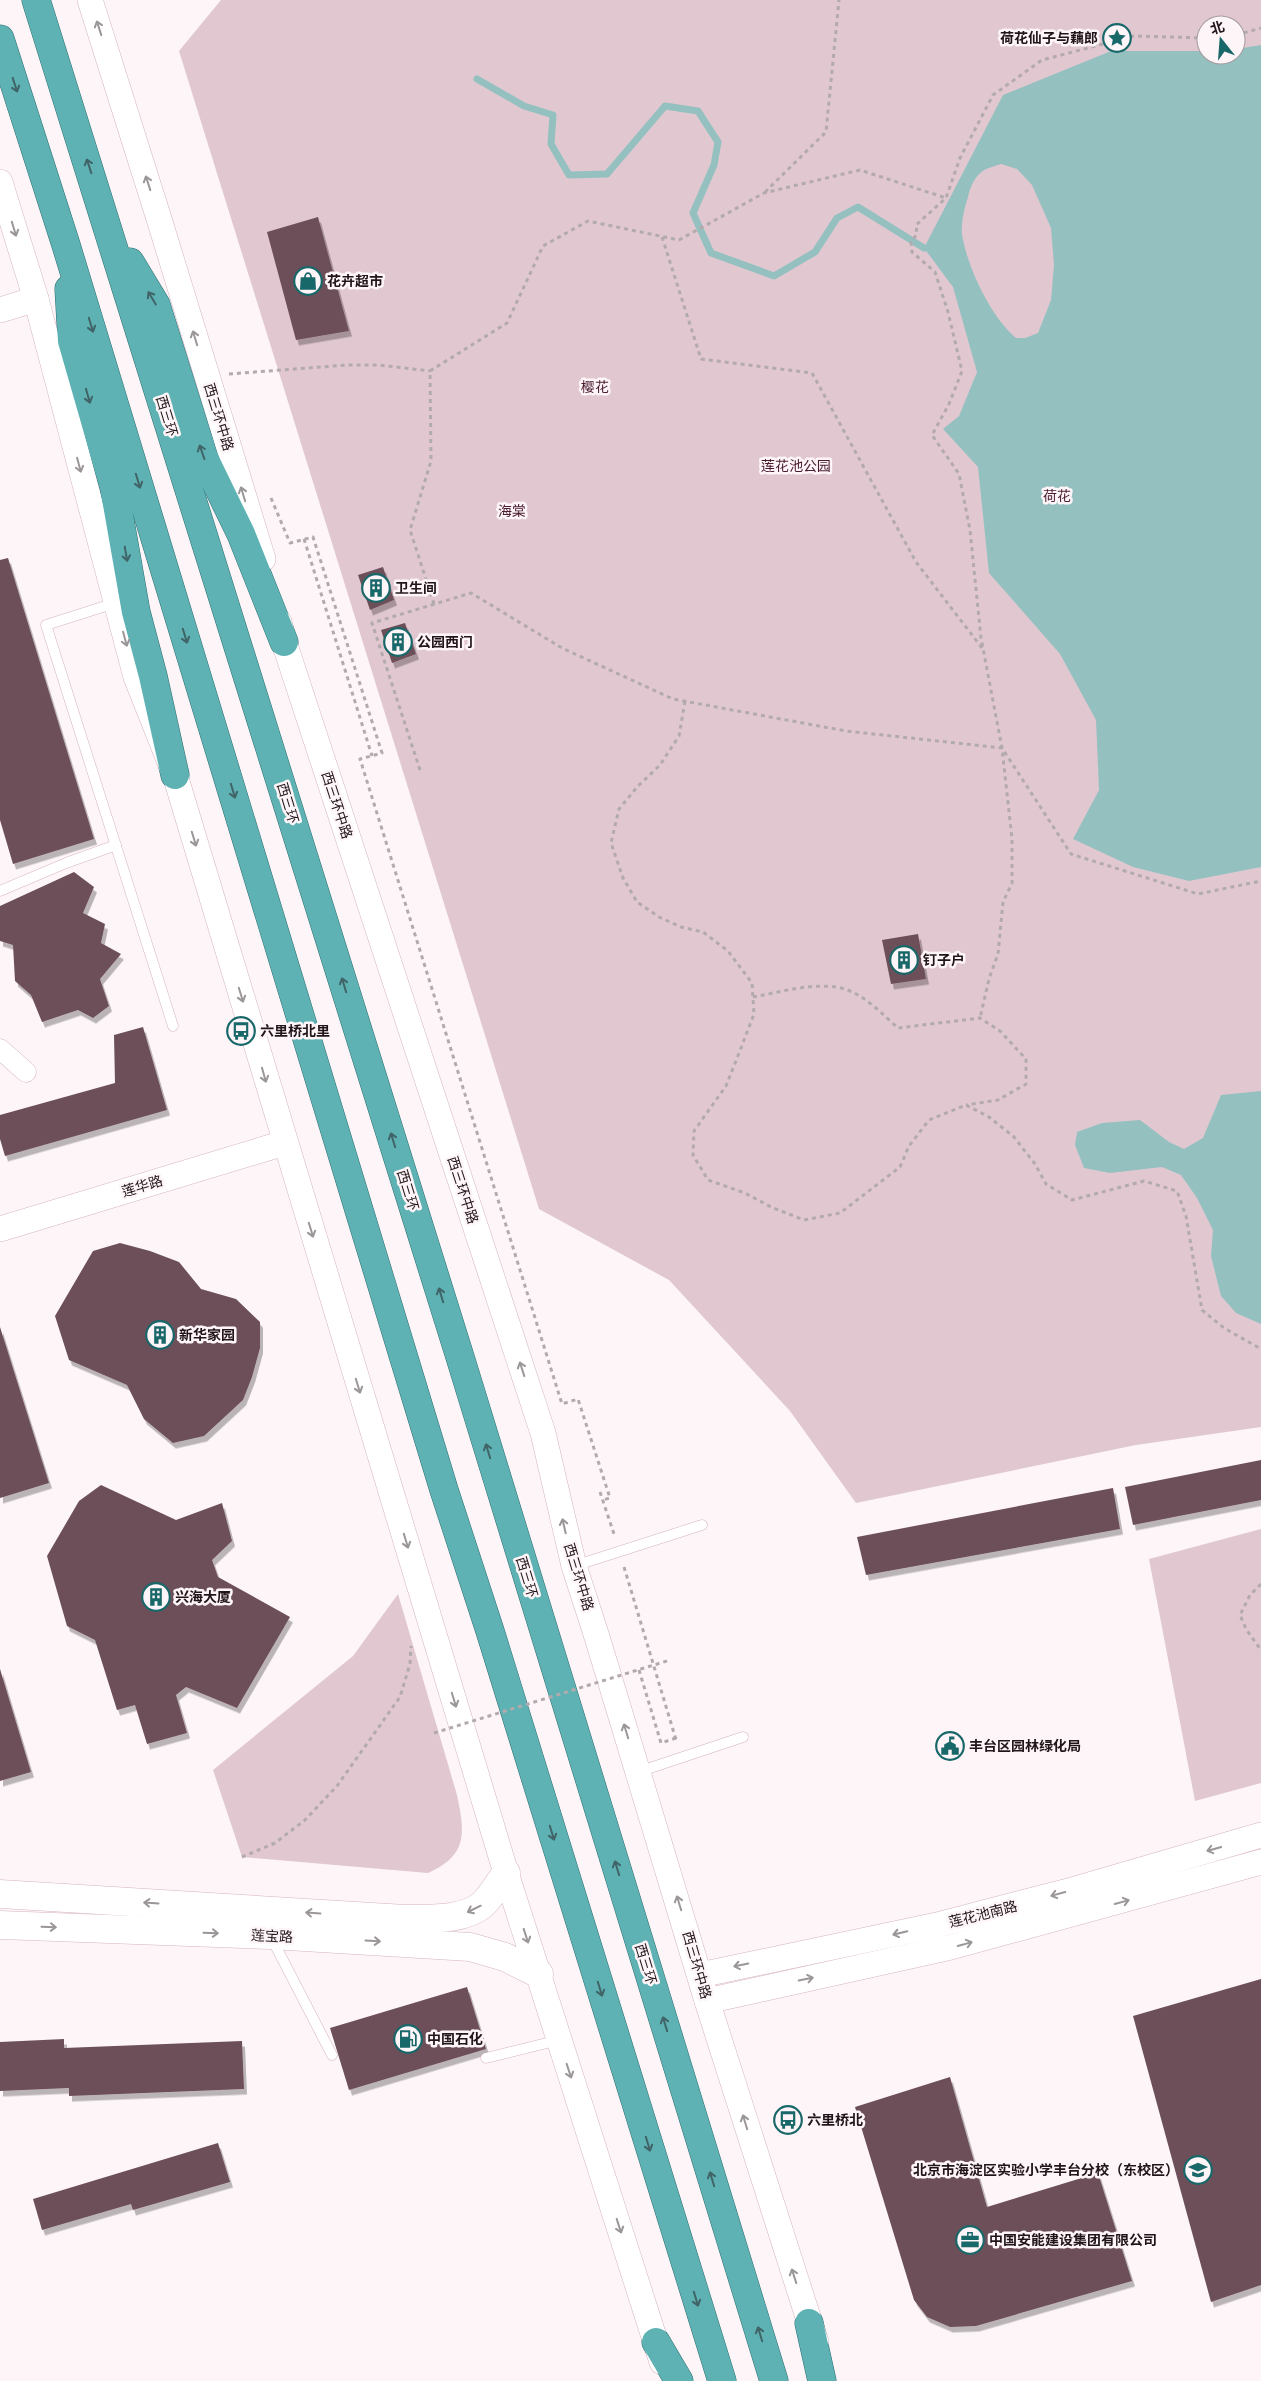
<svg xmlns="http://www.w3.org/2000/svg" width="1261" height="2381" font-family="Ubuntu,'Noto Sans SC',sans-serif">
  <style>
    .green { fill: #e1c8d0; fill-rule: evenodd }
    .water { fill: #95c0c0; fill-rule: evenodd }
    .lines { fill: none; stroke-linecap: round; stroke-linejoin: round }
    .stream { stroke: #95c0c0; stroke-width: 7 }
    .building { fill: #6d4f5a; filter: url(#shadow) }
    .service-casing { stroke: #d7b4c0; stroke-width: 11 }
    .minor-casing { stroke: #d7b4c0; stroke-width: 21 }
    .tertiary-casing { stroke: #d7b4c0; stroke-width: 26 }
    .secondary-casing { stroke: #d7b4c0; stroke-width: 29 }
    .trunk-casing { stroke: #2f6f72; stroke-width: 29 }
    .path { stroke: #b3aaad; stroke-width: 3; stroke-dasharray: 4 4; stroke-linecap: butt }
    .service { stroke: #fff; stroke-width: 10 }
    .minor { stroke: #fff; stroke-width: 20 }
    .tertiary { stroke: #fff; stroke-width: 25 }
    .secondary { stroke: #fff; stroke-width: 28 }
    .trunk { stroke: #5eb2b4; stroke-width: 28 }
    .path-bridge { stroke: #b3aaad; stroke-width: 3; stroke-dasharray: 4 4; stroke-linecap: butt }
    .oneway { stroke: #9b9698 }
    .oneway2 { stroke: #406467 }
    .labels { text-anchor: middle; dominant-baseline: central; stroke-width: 5; stroke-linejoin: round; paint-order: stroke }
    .poi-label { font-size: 14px; font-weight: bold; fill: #21151a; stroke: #fdf5f8; text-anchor: start }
    .park-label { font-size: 14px; fill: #4a1c30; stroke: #fdf5f8 }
    .street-label { font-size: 14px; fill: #21151a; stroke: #fdf5f8 }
  </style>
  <defs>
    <filter id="shadow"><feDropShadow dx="3" dy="5.5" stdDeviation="0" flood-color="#0004"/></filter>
  </defs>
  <rect width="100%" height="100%" fill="#fdf5f8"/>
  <g class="green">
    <path d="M221,0H1261V1427L1136,1445L856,1503L790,1411L669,1280L539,1209L179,51ZM1206,25H1236V55H1206Z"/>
    <polygon points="1261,1529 1261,1783 1195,1801 1149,1559"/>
    <path d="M398,1594L457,1795C465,1833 468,1855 428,1873L242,1857L213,1770L353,1656Z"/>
  </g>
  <g class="water">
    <path d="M1261,45V867L1189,881L1133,867L1073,839L1099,790L1096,720L1060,654L989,573L978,467L943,429L959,416L977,372L953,287L924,248L1003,95L1111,51H1206V55H1236V49ZM1001,164L1017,169L1032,185L1051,228L1054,265L1051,300L1038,333L1025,338H1016C991,317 967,267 962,234C961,222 964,209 968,197C970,186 976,174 986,169C991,167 996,166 1001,164Z"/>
    <polygon points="1261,1091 1261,1324 1236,1313 1221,1296 1211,1256 1213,1230 1197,1198 1181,1175 1162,1167 1110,1173 1084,1168 1075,1145 1077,1132 1102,1123 1140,1120 1169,1142 1184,1149 1203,1138 1221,1095"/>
  </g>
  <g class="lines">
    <polyline class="stream" points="477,79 524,106 553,115 551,144 569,175 607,174 665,106 698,111 718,142 714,165 693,213 711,253 774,276 815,252 837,218 858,207 924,248"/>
  </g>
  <g class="building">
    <polygon points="318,217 349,331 296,340 267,232"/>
    <polygon points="8,558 94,839 13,864 0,820 0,560"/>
    <polygon points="383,567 394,600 370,610 358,575"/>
    <polygon points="405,623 416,654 392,663 381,630"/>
    <polygon points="74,872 94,887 83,913 105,924 101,943 121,954 100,979 109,1006 93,1018 78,1010 42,1022 31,995 15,981 13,945 0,941 0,906"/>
    <polygon points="918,934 926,979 891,984 882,940"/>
    <polygon points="143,1027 167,1110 5,1156 0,1139 0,1115 115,1083 114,1035"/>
    <polygon points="120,1243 150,1251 179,1262 201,1289 236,1299 260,1322 260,1348 252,1377 243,1400 204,1436 173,1443 144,1419 127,1385 69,1360 55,1316 93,1251"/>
    <polygon points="0,1327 49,1483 0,1498"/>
    <polygon points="1261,1460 1261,1500 1133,1525 1125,1487"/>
    <polygon points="101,1485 176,1520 222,1503 232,1541 212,1560 218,1577 290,1617 237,1708 186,1687 176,1695 187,1733 147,1744 135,1705 117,1710 95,1640 67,1626 47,1556 79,1501"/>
    <polygon points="1113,1488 1120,1529 866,1575 857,1537"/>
    <polygon points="0,1669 31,1772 0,1781"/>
    <polygon points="1261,1979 1261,2285 1211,2302 1133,2016"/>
    <polygon points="467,1987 486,2049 349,2090 330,2028"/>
    <polygon points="64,2039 64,2048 242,2041 244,2089 69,2096 69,2088 0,2091 0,2042"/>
    <polygon points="950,2077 987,2207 1098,2173 1132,2281 976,2326 950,2327 927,2317 914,2300 855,2107"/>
    <polygon points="218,2143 230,2182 133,2210 131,2204 42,2230 33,2199"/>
  </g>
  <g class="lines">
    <defs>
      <g id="service">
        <polyline points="115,603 46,625 173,1026"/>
        <polyline points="0,891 66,863 116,845"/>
        <polyline points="574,1566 702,1525"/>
        <polyline points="638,1772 743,1737"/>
        <polyline points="272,1939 332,2055"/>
        <polyline points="486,2058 559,2040"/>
      </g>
      <polyline id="minor" points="0,1049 26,1072"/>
      <g id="tertiary">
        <polyline points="90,0 160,222 263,559"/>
        <polyline points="0,182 36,299 136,677 175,775 506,1873 662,2362"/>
        <polyline points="0,310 36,299"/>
        <polyline points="279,622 284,642 543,1433 574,1566 597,1637 707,2001 816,2342"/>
        <polyline points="0,1229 284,1143"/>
        <polyline points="700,1975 937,1925 1072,1890 1261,1835"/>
        <polyline points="707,2001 951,1947 1261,1862"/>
      </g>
      <g id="secondary">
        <path d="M0,1894L405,1919C429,1918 462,1921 482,1905C491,1897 499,1883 506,1873"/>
        <polyline points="0,1925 271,1935 470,1947 505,1957 539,1974"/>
      </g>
      <g id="trunk">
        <polyline points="36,0 460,1357 774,2381"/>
        <polyline points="0,39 66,245 444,1490 490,1631 722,2381"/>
        <polyline points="130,262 156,305 204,458 241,534 284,642"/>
        <polyline points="69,289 72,341 114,487 136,612 153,676 175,775"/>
        <polyline points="809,2323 822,2381"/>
        <polyline points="656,2342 679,2381"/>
      </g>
    </defs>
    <use href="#service" class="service-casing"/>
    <use href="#minor" class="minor-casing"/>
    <use href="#tertiary" class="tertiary-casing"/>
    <use href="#secondary" class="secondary-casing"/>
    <use href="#trunk" class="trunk-casing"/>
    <g class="path">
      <polyline points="1236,35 1261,28"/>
      <polyline points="1206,38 1134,36 1042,60 993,95 960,158 946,198 916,225 917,234 911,242 912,252 935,272 948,312 962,371 949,404 932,435 959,474 970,530 981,638 1002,748 1071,854 1198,894 1261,881"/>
      <polyline points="765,192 826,132 839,0"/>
      <polyline points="662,237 701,359 812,373 916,562 982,648"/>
      <polyline points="229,374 347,365 379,365 430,371"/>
      <polyline points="271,498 290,543 313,537 382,753 360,759 562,1404 578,1399 610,1498 603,1500"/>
      <polyline points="304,539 372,756"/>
      <polyline points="434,604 410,530 431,461 430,371 507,323 543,246 588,221 679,240 764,193 860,170 946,198"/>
      <polyline points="685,701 679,736 660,765 638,786 619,809 611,843 623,878 637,902 659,917 681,927 703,932 728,951 752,983 754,1014 741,1048 726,1086 694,1131 693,1155 708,1180 745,1193 771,1207 804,1220 840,1213 900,1167 909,1146 929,1120 966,1105 989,1117 1014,1137 1035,1164 1046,1184 1072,1200 1144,1181 1177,1191 1186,1216 1202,1310 1224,1328 1261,1349"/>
      <polyline points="420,770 372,623 471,593 562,648 673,699 846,731 1002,748 1012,839 1012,883 1003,902 998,954 989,979 980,1018"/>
      <path d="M753,997C781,992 813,982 841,988C863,993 882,1014 898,1028L980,1018L1000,1031L1026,1059V1084L998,1100L966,1105"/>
      <polyline points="600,1492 615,1537"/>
      <polyline points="624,1567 677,1743"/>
      <polyline points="1261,1584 1250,1595 1240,1615 1246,1629 1261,1650"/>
      <polyline points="639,1670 661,1743 676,1738"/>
      <polyline points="242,1857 275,1843 305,1820 337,1786 400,1697 410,1664 411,1646"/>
    </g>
    <use href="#service" class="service"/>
    <use href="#minor" class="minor"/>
    <use href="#tertiary" class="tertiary"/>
    <use href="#secondary" class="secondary"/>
    <use href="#trunk" class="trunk"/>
    <polyline class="path-bridge" points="434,1733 670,1660"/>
  </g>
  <defs><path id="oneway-shaft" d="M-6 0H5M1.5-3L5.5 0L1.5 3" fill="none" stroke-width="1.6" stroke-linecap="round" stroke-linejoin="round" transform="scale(1.25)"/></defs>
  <g class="oneway">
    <use href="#oneway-shaft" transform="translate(99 28) rotate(-108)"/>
    <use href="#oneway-shaft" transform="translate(148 183) rotate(-108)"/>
    <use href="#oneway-shaft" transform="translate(14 229) rotate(73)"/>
    <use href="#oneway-shaft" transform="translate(195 338) rotate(-107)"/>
    <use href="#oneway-shaft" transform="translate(79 465) rotate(75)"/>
    <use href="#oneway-shaft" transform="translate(243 494) rotate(-107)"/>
    <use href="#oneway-shaft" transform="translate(125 639) rotate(75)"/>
    <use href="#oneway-shaft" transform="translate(194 839) rotate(73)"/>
    <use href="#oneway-shaft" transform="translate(241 995) rotate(73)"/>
    <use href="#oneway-shaft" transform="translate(264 1075) rotate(74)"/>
    <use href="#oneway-shaft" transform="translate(311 1230) rotate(73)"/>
    <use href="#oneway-shaft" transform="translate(522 1369) rotate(-108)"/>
    <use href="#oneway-shaft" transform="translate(358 1386) rotate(73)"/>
    <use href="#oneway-shaft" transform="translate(564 1526) rotate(-103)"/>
    <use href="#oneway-shaft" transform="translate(406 1541) rotate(73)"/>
    <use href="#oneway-shaft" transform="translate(454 1700) rotate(73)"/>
    <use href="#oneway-shaft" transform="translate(626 1731) rotate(-107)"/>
    <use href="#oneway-shaft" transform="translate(1214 1849) rotate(164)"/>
    <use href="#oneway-shaft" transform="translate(1058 1894) rotate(165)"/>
    <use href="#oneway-shaft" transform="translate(1122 1902) rotate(-15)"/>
    <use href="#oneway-shaft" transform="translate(151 1903) rotate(-176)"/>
    <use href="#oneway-shaft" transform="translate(679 1903) rotate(-107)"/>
    <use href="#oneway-shaft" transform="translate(474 1909) rotate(154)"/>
    <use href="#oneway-shaft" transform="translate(313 1913) rotate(-176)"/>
    <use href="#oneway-shaft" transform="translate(49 1927) rotate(2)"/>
    <use href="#oneway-shaft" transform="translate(211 1933) rotate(2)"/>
    <use href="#oneway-shaft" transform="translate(900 1933) rotate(167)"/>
    <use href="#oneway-shaft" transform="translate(526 1936) rotate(72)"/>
    <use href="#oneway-shaft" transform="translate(373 1941) rotate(3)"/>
    <use href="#oneway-shaft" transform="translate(965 1944) rotate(-15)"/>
    <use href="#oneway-shaft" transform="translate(741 1965) rotate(168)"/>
    <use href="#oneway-shaft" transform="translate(806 1979) rotate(-11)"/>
    <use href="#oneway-shaft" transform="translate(569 2071) rotate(72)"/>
    <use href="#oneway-shaft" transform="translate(745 2122) rotate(-107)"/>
    <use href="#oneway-shaft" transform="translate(619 2226) rotate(72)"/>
    <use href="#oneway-shaft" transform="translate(794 2276) rotate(-108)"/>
  </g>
  <g class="oneway2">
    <use href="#oneway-shaft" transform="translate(15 85) rotate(72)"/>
    <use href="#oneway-shaft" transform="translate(89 166) rotate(-108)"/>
    <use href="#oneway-shaft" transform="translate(152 298) rotate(-121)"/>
    <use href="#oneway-shaft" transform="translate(91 325) rotate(73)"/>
    <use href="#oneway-shaft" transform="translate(88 396) rotate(74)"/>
    <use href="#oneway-shaft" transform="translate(202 452) rotate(-109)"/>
    <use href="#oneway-shaft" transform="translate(138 481) rotate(73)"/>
    <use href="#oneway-shaft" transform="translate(126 554) rotate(80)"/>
    <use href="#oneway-shaft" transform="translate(185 636) rotate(73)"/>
    <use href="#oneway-shaft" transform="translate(233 791) rotate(73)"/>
    <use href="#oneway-shaft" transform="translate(344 985) rotate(-107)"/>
    <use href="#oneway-shaft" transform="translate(393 1140) rotate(-107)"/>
    <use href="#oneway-shaft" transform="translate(441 1295) rotate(-107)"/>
    <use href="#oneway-shaft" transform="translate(488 1451) rotate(-107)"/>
    <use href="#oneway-shaft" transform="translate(552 1833) rotate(73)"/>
    <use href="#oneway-shaft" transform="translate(617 1868) rotate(-107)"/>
    <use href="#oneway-shaft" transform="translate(600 1989) rotate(73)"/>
    <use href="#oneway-shaft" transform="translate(665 2024) rotate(-107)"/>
    <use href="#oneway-shaft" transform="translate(648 2144) rotate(73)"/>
    <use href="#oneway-shaft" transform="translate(712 2179) rotate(-107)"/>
    <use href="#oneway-shaft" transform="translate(696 2299) rotate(73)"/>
    <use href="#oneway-shaft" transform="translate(760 2334) rotate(-107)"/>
  </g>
  <defs>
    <symbol id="sight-ring" viewBox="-11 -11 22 22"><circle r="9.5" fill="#fdf5f8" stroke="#186769" stroke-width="1.5"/><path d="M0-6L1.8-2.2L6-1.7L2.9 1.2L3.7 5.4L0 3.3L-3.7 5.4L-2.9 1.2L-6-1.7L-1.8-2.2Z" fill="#186769"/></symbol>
    <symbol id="shop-ring" viewBox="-11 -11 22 22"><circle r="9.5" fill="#fdf5f8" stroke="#186769" stroke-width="1.5"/><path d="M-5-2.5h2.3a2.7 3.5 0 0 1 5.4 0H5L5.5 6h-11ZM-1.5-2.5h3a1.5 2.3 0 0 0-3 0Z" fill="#186769"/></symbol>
    <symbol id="building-ring" viewBox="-11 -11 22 22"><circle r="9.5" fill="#fdf5f8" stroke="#186769" stroke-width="1.5"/><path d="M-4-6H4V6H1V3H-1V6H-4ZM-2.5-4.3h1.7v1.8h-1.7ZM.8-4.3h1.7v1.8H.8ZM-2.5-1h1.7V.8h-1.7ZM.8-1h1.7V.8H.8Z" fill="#186769"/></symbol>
    <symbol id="bus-ring" viewBox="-11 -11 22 22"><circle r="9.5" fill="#fdf5f8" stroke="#186769" stroke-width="1.5"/><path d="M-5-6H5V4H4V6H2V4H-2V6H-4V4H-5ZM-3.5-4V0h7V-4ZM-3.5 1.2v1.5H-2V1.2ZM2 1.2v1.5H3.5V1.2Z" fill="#186769"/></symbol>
    <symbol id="civic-ring" viewBox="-11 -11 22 22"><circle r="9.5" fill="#fdf5f8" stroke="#186769" stroke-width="1.5"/><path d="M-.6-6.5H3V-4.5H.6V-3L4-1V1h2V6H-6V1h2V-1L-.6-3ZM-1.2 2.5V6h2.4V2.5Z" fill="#186769"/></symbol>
    <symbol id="fuel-ring" viewBox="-11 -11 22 22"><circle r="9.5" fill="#fdf5f8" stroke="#186769" stroke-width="1.5"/><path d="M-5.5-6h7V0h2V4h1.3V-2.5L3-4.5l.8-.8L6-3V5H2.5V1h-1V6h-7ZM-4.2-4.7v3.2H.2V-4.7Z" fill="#186769"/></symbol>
    <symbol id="school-ring" viewBox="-11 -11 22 22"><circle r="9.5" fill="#fdf5f8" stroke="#186769" stroke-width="1.5"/><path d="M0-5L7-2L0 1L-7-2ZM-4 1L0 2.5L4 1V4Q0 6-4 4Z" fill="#186769"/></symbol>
    <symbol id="office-ring" viewBox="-11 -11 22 22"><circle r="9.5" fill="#fdf5f8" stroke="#186769" stroke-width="1.5"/><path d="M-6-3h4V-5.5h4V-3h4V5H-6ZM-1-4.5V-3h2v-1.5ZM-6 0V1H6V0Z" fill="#186769"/></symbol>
  </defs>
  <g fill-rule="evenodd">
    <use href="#sight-ring" x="1101" y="22" width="32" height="32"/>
    <use href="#shop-ring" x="292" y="265" width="32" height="32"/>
    <use href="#building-ring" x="360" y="572" width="32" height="32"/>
    <use href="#building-ring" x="382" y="626" width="32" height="32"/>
    <use href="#building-ring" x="888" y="944" width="32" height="32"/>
    <use href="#bus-ring" x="225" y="1015" width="32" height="32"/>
    <use href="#building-ring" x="144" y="1319" width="32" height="32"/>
    <use href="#building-ring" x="140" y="1581" width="32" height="32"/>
    <use href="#civic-ring" x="934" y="1730" width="32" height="32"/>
    <use href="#fuel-ring" x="392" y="2023" width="32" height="32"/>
    <use href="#bus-ring" x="772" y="2104" width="32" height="32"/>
    <use href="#school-ring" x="1182" y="2154" width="32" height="32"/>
    <use href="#office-ring" x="954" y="2224" width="32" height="32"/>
  </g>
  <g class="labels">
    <g class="poi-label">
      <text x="1098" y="38" text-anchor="end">荷花仙子与藕郎</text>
      <text x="327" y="281">花卉超市</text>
      <text x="395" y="588">卫生间</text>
      <text x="417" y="642">公园西门</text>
      <text x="923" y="960">钉子户</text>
      <text x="260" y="1031">六里桥北里</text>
      <text x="179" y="1335">新华家园</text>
      <text x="175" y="1597">兴海大厦</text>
      <text x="969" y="1746">丰台区园林绿化局</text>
      <text x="427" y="2039">中国石化</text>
      <text x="807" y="2120">六里桥北</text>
      <text x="1179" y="2170" text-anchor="end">北京市海淀区实验小学丰台分校（东校区）</text>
      <text x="989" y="2240">中国安能建设集团有限公司</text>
    </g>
    <g class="park-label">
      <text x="595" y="387">樱花</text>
      <text x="796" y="466">莲花池公园</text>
      <text x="1057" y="496">荷花</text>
      <text x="512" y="511">海棠</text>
    </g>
    <g class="street-label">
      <text transform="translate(167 416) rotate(73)">西三环</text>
      <text transform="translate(219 417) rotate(73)">西三环中路</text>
      <text transform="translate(288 803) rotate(73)">西三环</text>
      <text transform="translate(337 805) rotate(72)">西三环中路</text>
      <text transform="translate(142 1186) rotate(-17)">莲华路</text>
      <text transform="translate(408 1190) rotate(73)">西三环</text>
      <text transform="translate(463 1190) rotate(72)">西三环中路</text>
      <text transform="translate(527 1577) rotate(73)">西三环</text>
      <text transform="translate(579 1577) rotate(73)">西三环中路</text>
      <text transform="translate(983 1914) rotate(-14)">莲花池南路</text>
      <text transform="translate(272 1936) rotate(3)">莲宝路</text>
      <text transform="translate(646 1964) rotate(73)">西三环</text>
      <text transform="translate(697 1965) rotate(74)">西三环中路</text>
    </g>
  </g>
  <g transform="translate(1221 40) rotate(343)"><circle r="24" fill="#fdf5f8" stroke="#a59b9f"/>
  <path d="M0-4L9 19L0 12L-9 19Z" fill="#186769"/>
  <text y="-8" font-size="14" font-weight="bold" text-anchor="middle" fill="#21151a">北</text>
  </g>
</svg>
